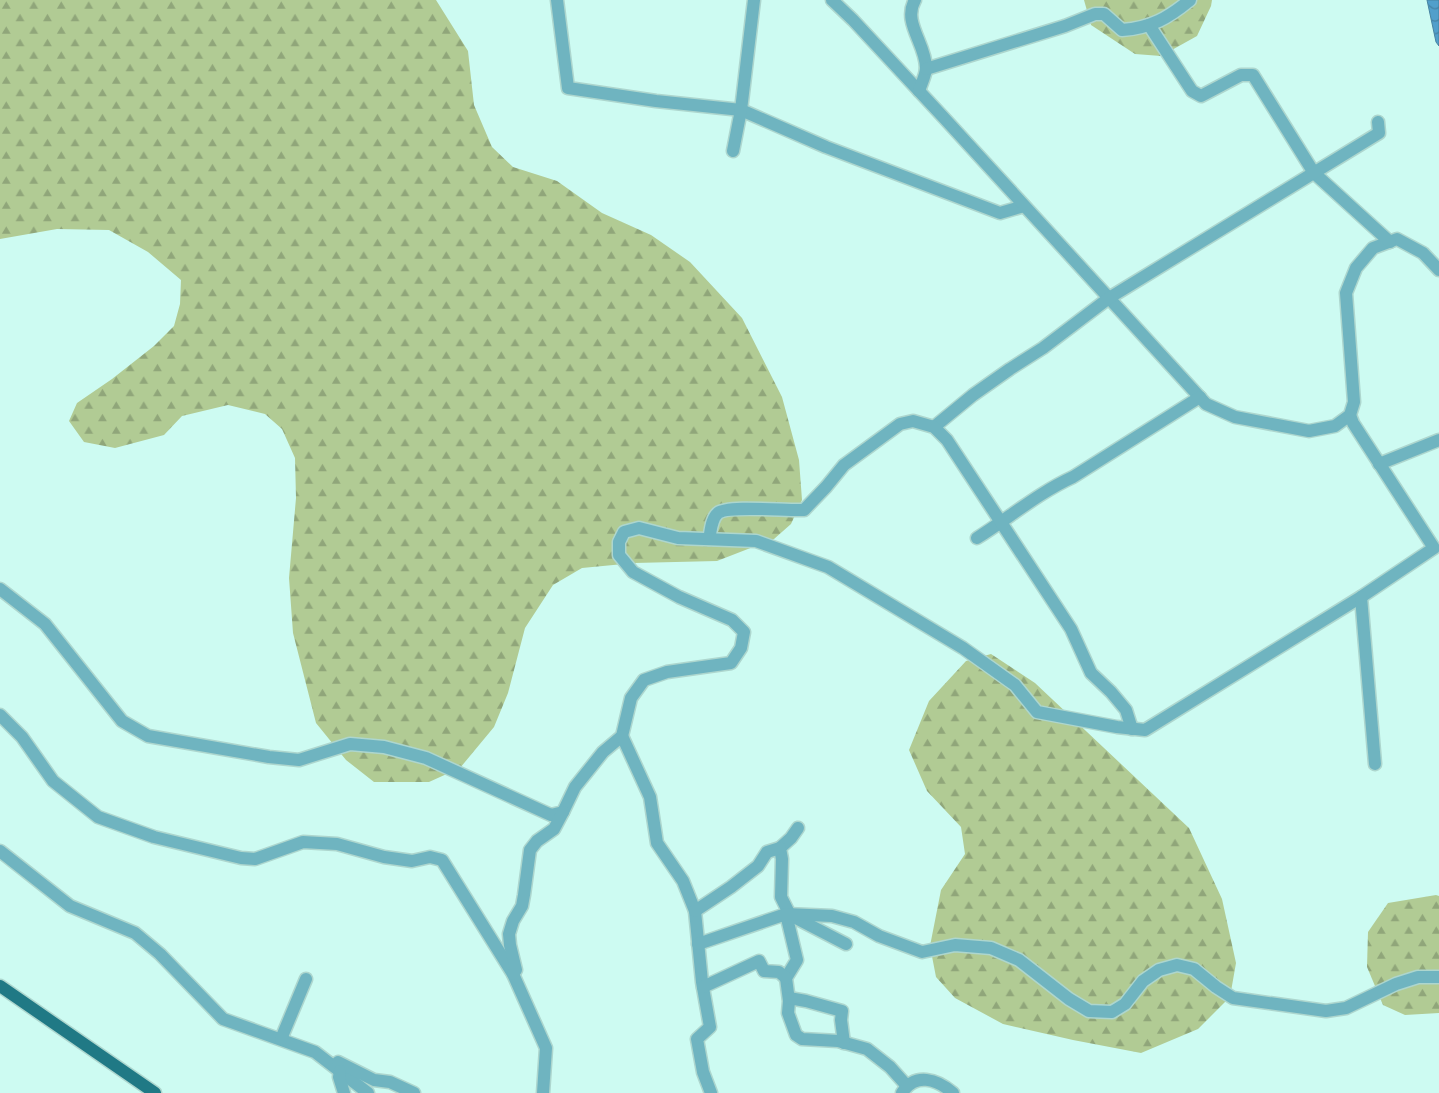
<svg xmlns="http://www.w3.org/2000/svg" width="1439" height="1093" font-family="'Sofia Sans Condensed',sans-serif">
  <style>
    .forest { fill: url(#forest-firs) }
    .water { fill: url(#water-waves); stroke: #4783a1 }
    .lines { fill: none; stroke-linecap: round; stroke-linejoin: round }
    .minor-casing { stroke: #add6ce; stroke-width: 15 }
    .major-casing { stroke: #add6ce; stroke-width: 15 }
    .minor { stroke: #6fb4c0; stroke-width: 12 }
    .major { stroke: #207985; stroke-width: 12 }
  </style>
  <defs>
    <pattern id="forest-firs" width="22" height="20" patternUnits="userSpaceOnUse" patternTransform="scale(1.25)"><rect width="22" height="20" fill="#b1cb94"/><path d="M5 1l3.5 6h-7zM16 11l3.5 6h-7z" fill="#90a67a"/></pattern>
    <pattern id="water-waves" width="16" height="10" patternUnits="userSpaceOnUse" patternTransform="scale(1.25)"><rect width="16" height="10" fill="#519fcb"/><path d="M0 5q4-4 8 0t8 0" fill="none" stroke="#4483a6"/></pattern>
  </defs>
  <rect width="100%" height="100%" fill="#cdfbf2"/>
  <g class="forest">
    <polygon points="0,0 436,0 468,51 474,105 492,147 513,167 557,181 602,213 651,235 690,262 742,318 782,397 799,460 802,500 791,524 774,539 717,561 634,563 582,568 553,585 525,628 508,693 494,727 460,768 429,782 374,782 346,760 316,723 293,633 289,578 296,498 295,458 282,429 265,414 228,405 182,416 164,435 115,448 84,442 69,421 77,403 112,379 154,346 174,326 180,304 181,280 148,252 109,230 57,229 0,239"/>
    <polygon points="1084,0 1212,0 1211,6 1197,36 1161,56 1135,54 1091,25"/>
    <polygon points="991,654 1035,683 1189,828 1222,899 1236,963 1230,997 1198,1029 1141,1053 1073,1040 1003,1024 955,998 936,977 930,946 941,890 965,854 961,827 927,791 909,750 929,701 966,661"/>
    <polygon points="1436,895 1439,896 1439,1013 1405,1015 1383,1005 1367,967 1368,932 1388,903"/>
  </g>
  <polygon class="water" points="1427,0 1439,0 1439,46 1436,42"/>
  <g class="lines">
    <defs>
      <g id="minor">
        <polyline points="557,0 568,88 656,101 741,110 826,147 1000,213 1024,206"/>
        <polyline points="832,0 853,20 945,119 1206,404 1235,417 1309,431 1335,426 1350,415 1354,402 1346,293 1356,268 1373,248 1397,239 1423,253 1439,270"/>
        <path d="M915,0C902,22 926,44 926,68C926,75 921,84 919,91"/>
        <polyline points="1149,25 1192,91 1201,96 1241,75 1253,75 1314,173 1390,242"/>
        <path d="M926,69L1065,26L1095,14H1104L1122,30C1151,28 1168,18 1190,0"/>
        <polyline points="733,151 741,110 754,0"/>
        <polyline points="934,427 973,395 1010,369 1043,348 1109,298 1379,133 1378,122"/>
        <polyline points="1379,464 1439,440"/>
        <path d="M977,538C1009,518 1038,493 1073,477L1200,397"/>
        <path d="M709,539C711,531 711,519 718,513C728,505 787,511 804,510L826,487L844,465L900,424L913,421L934,427L947,440L1071,629L1091,673L1111,692L1126,710L1132,729"/>
        <polyline points="0,589 45,624 122,721 148,736 269,757 299,760 350,744 384,747 426,758 551,815 563,812 575,787 603,752 622,736 631,698 644,680 667,672 731,663 741,648 744,632 732,620 679,597 633,572 619,555 619,542 624,532 639,528 678,538 756,541 828,567 963,648 1015,685 1037,712 1117,727 1145,730 1361,597 1434,548 1353,423 1350,415"/>
        <polyline points="1361,597 1375,764"/>
        <polyline points="0,715 22,737 53,781 98,817 154,837 241,858 255,859 303,842 337,844 384,857 412,861 430,857 442,860 513,974 546,1048 543,1093"/>
        <polyline points="622,736 650,797 657,843 683,881 695,911 702,982 710,1027 697,1039 703,1072 711,1093"/>
        <polyline points="798,828 791,838 780,848 782,859 781,897 790,915 846,944"/>
        <polyline points="0,851 70,906 135,933 160,954 223,1019 315,1052 368,1093"/>
        <polyline points="695,911 731,887 758,866 767,852 780,848"/>
        <polyline points="786,914 797,960 786,978 789,1001 788,1013 796,1035 802,1039 838,1041 867,1049 890,1067 907,1086"/>
        <polyline points="698,944 786,914 832,916 854,922 879,936 922,952 955,945 991,948 1019,960 1069,999 1089,1011 1112,1012 1125,1004 1143,981 1159,970 1177,965 1194,969 1216,987 1233,998 1326,1011 1346,1008 1396,984 1418,977 1439,977"/>
        <polyline points="513,974 516,970 510,945 509,934 513,921 522,906 524,895 530,850 537,841 554,829 563,812"/>
        <polyline points="703,987 759,961 764,971 779,972 786,978"/>
        <polyline points="789,998 806,1001 842,1011 841,1020 844,1043"/>
        <polyline points="281,1039 306,979"/>
        <polyline points="338,1062 374,1080 390,1082 414,1093"/>
        <polyline points="340,1071 339,1077 344,1093"/>
        <path d="M902,1093C915,1072 937,1079 953,1093"/>
      </g>
      <polyline id="major" points="0,986 155,1093"/>
    </defs>
    <use href="#minor" class="minor-casing"/>
    <use href="#major" class="major-casing"/>
    <use href="#minor" class="minor"/>
    <use href="#major" class="major"/>
  </g>
</svg>
